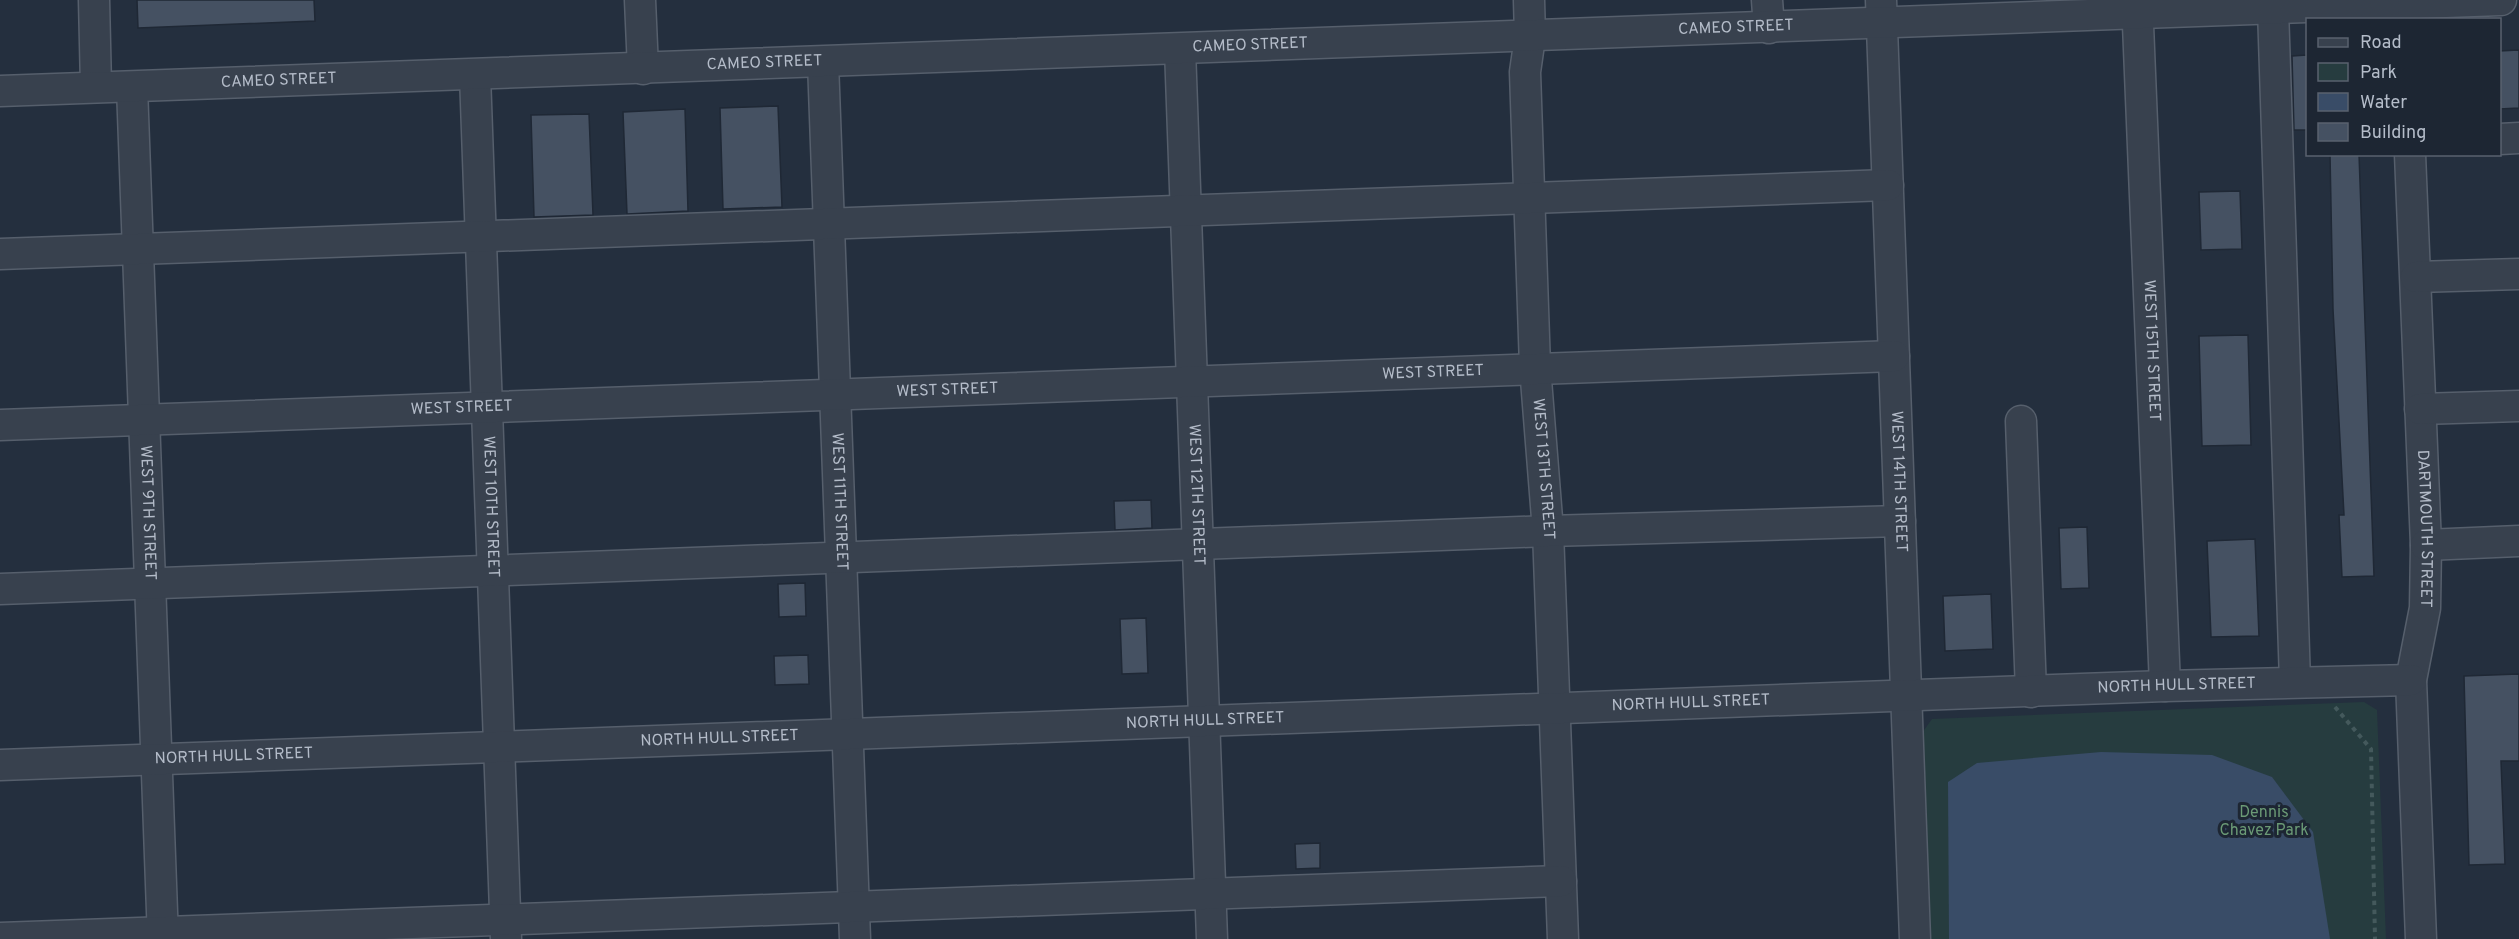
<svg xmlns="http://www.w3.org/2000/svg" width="2519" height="939" font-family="Overpass,sans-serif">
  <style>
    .green { fill: #263c3f }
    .water { fill: #394c67 }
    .building { fill: #455162; stroke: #1f2835; stroke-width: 1.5 }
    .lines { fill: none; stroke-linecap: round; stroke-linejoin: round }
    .minor-casing { stroke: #565f6c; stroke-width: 33 }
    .path { stroke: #44595c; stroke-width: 4; stroke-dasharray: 4.5 4.5; stroke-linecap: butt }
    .minor { stroke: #38414e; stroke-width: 30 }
    .labels { text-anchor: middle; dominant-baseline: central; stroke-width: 6; stroke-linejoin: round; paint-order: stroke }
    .street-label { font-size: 16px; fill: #b4bcc9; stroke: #1d2633 }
    .park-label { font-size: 16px; fill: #6b9a76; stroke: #1d2633 }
  </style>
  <rect width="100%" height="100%" fill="#242f3e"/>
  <polygon class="green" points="2364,702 2377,710 2386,939 1929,939 1922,733 1932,719"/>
  <polygon class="water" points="2101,752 2212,755 2272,777 2313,832 2330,939 1949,939 1948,782 1977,763"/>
  <g class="building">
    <polygon points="137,0 314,0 315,21 138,28"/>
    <polygon points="2519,50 2519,108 2499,109 2499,51"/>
    <polygon points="2307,55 2307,130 2294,130 2292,56"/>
    <polygon points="778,106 782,207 723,209 720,108"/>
    <polygon points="685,109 688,211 627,214 623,112"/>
    <polygon points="589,114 593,215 534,217 531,115"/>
    <polygon points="2330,154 2359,154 2374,576 2342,577 2339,515 2344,515 2333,309"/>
    <polygon points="2240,191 2242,249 2201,250 2199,192"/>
    <polygon points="2248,335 2251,445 2202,446 2199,336"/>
    <polygon points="1151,500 1152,528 1115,530 1114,501"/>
    <polygon points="2087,527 2089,588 2061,589 2059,528"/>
    <polygon points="2255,539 2259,636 2211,637 2207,541"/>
    <polygon points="805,583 806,616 779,617 778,584"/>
    <polygon points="1991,594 1993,649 1945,651 1943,596"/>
    <polygon points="1146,618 1148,673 1122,674 1120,619"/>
    <polygon points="808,655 809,684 775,685 774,656"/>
    <polygon points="2519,674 2519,761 2501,761 2505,864 2469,865 2464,676"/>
    <polygon points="1320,843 1320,868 1296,869 1295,844"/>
  </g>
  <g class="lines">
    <defs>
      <g id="minor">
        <polyline points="94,0 96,87"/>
        <polyline points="640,0 643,69"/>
        <path id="s1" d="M1529,0L1530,37L1525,72L1535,367L1548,531L1563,939"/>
        <polyline points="1767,0 1769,28"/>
        <path id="s2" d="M1881,0L1915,939"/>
        <path id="s3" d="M2137,0L2165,686"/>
        <polyline points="2273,9 2295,682"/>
        <path id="s4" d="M1180,49L1212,939"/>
        <path id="s5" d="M823,62L855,939"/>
        <path id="s6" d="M475,75L506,939"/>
        <path id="s7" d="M132,87L163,939"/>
        <path id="s8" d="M0,91L2501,0"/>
        <polyline points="2500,139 2519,138"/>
        <path id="s9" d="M2410,154L2426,545L2425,608L2411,680L2421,939"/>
        <polyline points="0,254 1888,185"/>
        <polyline points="2416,277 2519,274"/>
        <polyline points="2420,409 2519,406"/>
        <polyline points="2021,421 2031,692"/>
        <path id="s10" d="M0,425L1894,356"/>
        <polyline points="2426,545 2519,541"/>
        <polyline points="0,589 1548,531 1900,521"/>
        <path id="s11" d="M0,765L2165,686L2411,680"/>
        <polyline points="0,938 1561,881"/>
      </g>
    </defs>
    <use href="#minor" class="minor-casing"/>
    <polyline class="path" points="2335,707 2371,749 2375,939"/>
    <use href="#minor" class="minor"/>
  </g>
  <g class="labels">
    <g class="street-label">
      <text stroke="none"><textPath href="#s8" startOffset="1737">CAMEO STREET</textPath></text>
      <text stroke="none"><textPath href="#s8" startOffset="1251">CAMEO STREET</textPath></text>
      <text stroke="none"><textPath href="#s8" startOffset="765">CAMEO STREET</textPath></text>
      <text stroke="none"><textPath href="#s8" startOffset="279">CAMEO STREET</textPath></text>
      <text stroke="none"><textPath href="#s3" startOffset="351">WEST 15TH STREET</textPath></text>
      <text stroke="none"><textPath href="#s10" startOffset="1434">WEST STREET</textPath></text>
      <text stroke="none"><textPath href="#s10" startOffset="948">WEST STREET</textPath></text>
      <text stroke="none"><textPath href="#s10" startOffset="462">WEST STREET</textPath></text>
      <text stroke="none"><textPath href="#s1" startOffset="470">WEST 13TH STREET</textPath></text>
      <text stroke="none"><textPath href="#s2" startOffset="482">WEST 14TH STREET</textPath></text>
      <text stroke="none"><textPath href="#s4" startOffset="446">WEST 12TH STREET</textPath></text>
      <text stroke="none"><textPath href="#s5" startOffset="440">WEST 11TH STREET</textPath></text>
      <text stroke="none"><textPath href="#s6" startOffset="432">WEST 10TH STREET</textPath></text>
      <text stroke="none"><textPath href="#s7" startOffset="426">WEST 9TH STREET</textPath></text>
      <text stroke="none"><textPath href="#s9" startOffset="375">DARTMOUTH STREET</textPath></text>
      <text stroke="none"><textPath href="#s11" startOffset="2178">NORTH HULL STREET</textPath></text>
      <text stroke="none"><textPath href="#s11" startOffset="1692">NORTH HULL STREET</textPath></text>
      <text stroke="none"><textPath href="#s11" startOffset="1206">NORTH HULL STREET</textPath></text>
      <text stroke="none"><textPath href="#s11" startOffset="720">NORTH HULL STREET</textPath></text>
      <text stroke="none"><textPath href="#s11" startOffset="234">NORTH HULL STREET</textPath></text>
    </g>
    <g class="park-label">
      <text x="2264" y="813">Dennis<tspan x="2264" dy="18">Chavez Park</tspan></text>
    </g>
  </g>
  <rect x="2306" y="18" width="195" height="138" fill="#1d2633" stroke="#59626f" stroke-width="1.5"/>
  <rect x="2318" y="38" width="30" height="9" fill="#38414e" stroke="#59626f" stroke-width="1.5"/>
  <text x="2360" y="48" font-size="18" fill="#b4bcc9">Road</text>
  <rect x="2318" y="63" width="30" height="18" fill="#263c3f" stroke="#59626f" stroke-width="1.5"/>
  <text x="2360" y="78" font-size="18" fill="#b4bcc9">Park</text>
  <rect x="2318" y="93" width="30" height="18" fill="#394c67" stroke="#59626f" stroke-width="1.5"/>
  <text x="2360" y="108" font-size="18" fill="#b4bcc9">Water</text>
  <rect x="2318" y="123" width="30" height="18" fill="#455162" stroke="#59626f" stroke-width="1.5"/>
  <text x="2360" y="138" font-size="18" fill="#b4bcc9">Building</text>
</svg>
